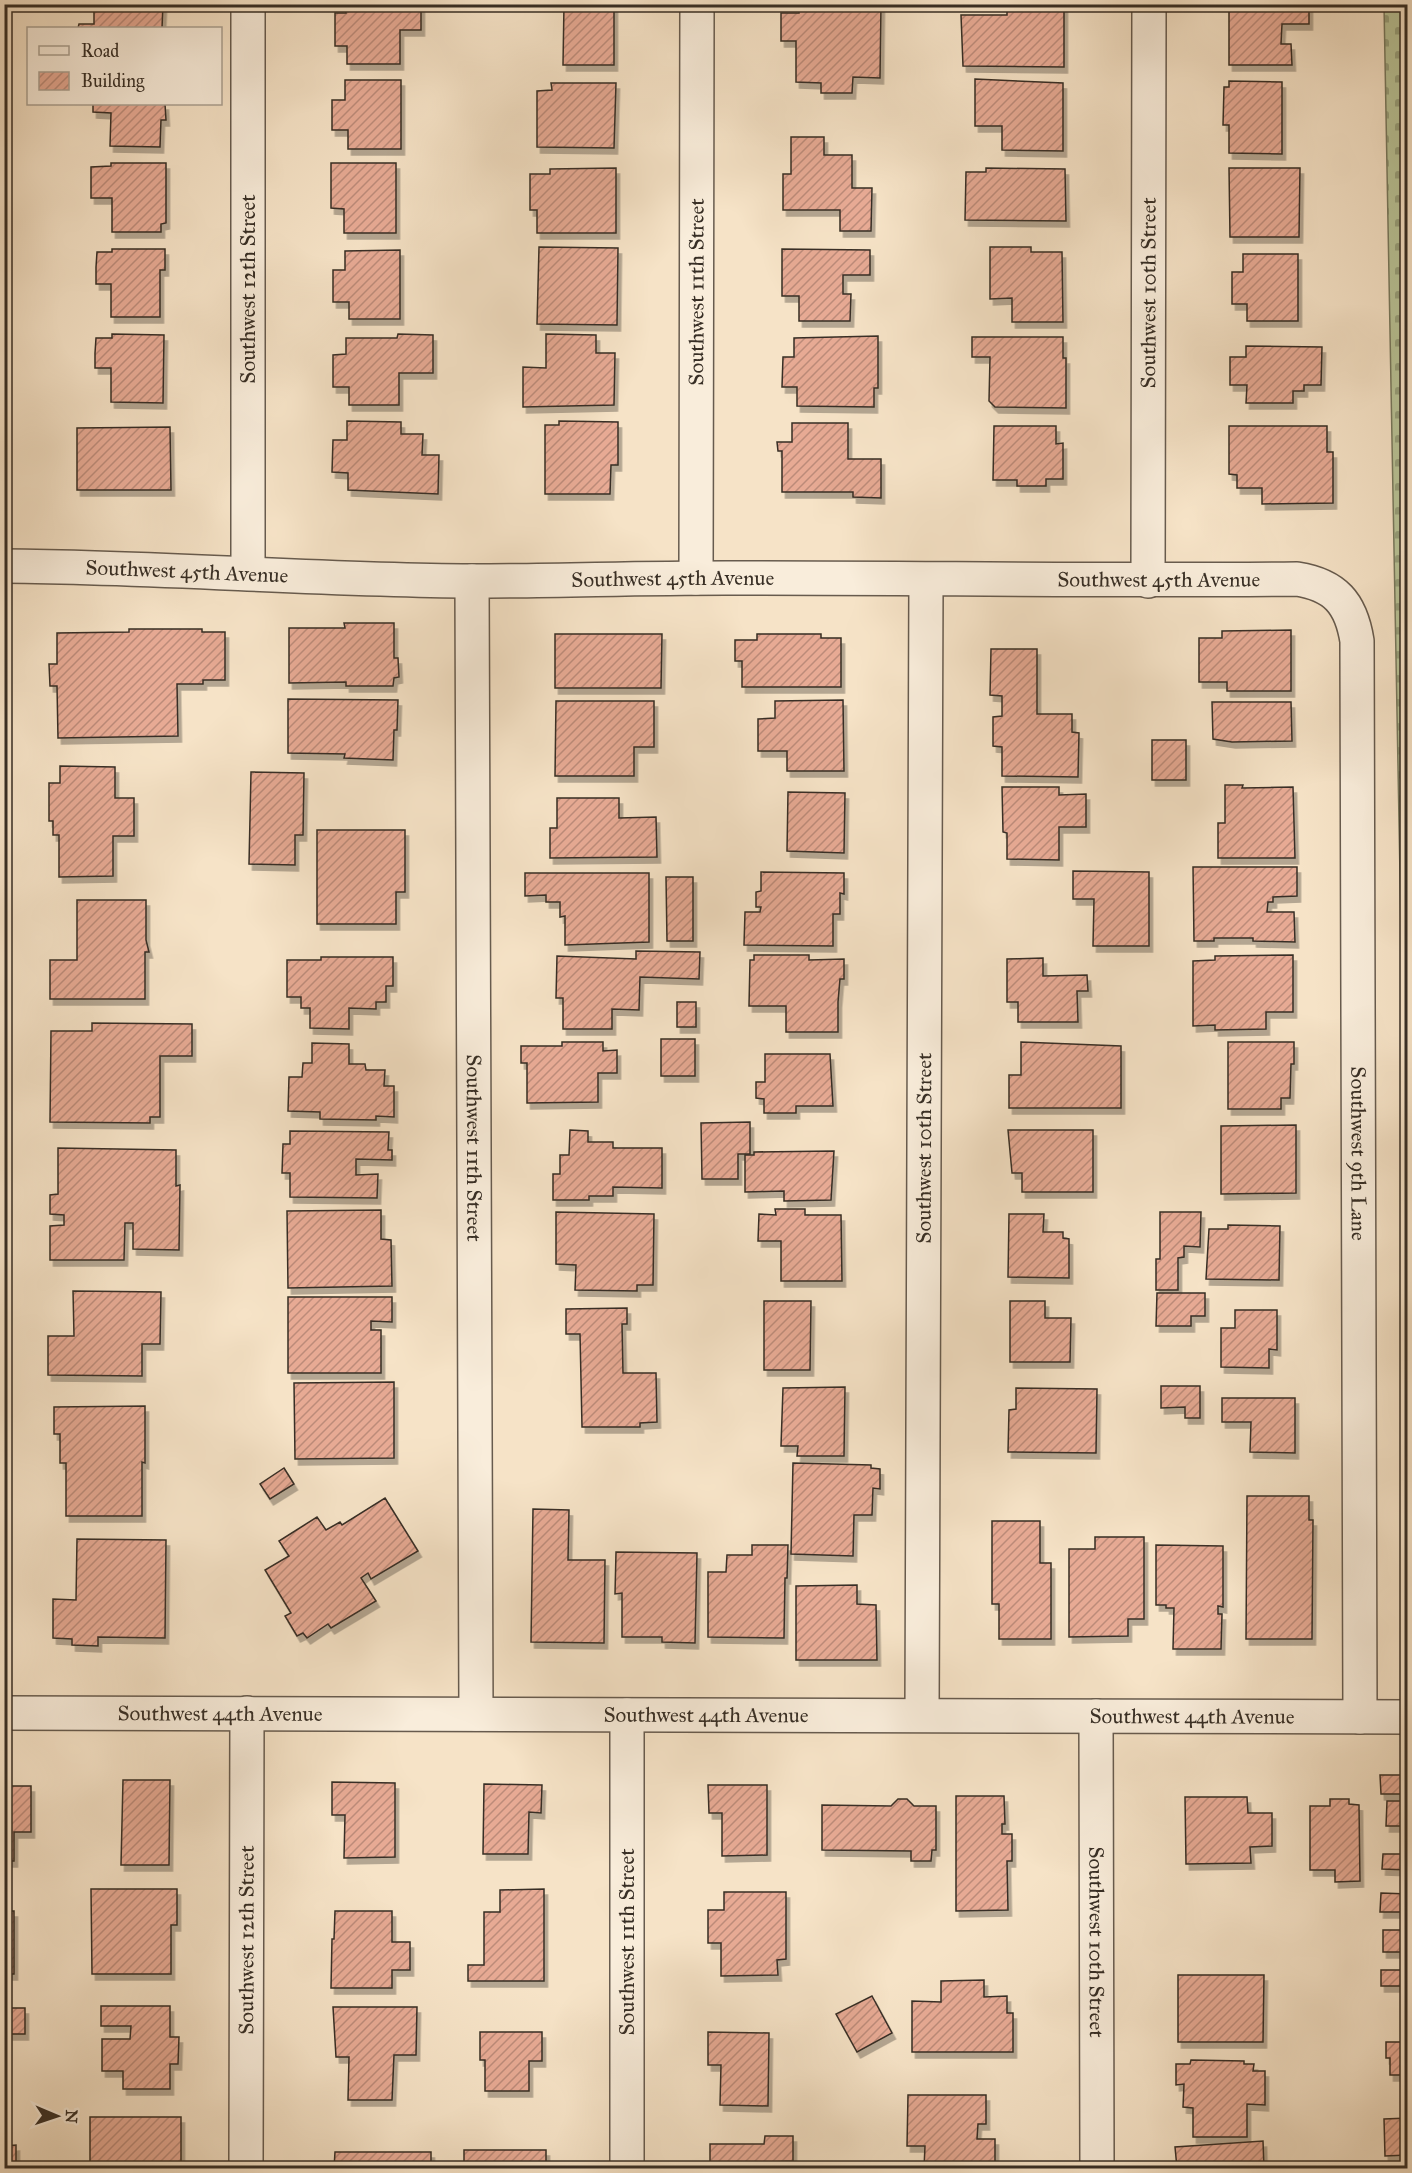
<svg xmlns="http://www.w3.org/2000/svg" width="1412" height="2173" font-family="'IM FELL Great Primer',serif">
  <style>
    .cemetery { fill: url(#cemetery-stones); stroke: #78795e; stroke-width: 1.5 }
    .building { fill: url(#building-hatch); stroke: #372e25; stroke-width: 1.5; filter: url(#shadow) }
    .lines { fill: none; stroke-linecap: round; stroke-linejoin: round }
    .street-casing { stroke: #675b4e; stroke-width: 36 }
    .street { stroke: #f9eddb; stroke-width: 33 }
    .labels { text-anchor: middle; dominant-baseline: central; stroke-width: 6; stroke-linejoin: round; paint-order: stroke }
    .street-label { font-size: 21px; fill: #372e25; stroke: #f9eddb }
  </style>
  <defs>
    <pattern id="cemetery-stones" width="16" height="16" patternUnits="userSpaceOnUse" patternTransform="scale(1.5)"><rect width="16" height="16" fill="#b9c498"/><path d="M2 7V4a2 2 0 0 1 4 0v3zM10 15v-3a2 2 0 0 1 4 0v3z" fill="#97a07c"/></pattern>
    <pattern id="building-hatch" width="6" height="6" patternUnits="userSpaceOnUse" patternTransform="scale(1.5)"><rect width="6" height="6" fill="#e7aa94"/><path d="M-1 1l2-2M0 6l6-6M5 7l2-2" fill="none" stroke="#bc8b79"/></pattern>
    <filter id="shadow"><feDropShadow dx="3.5" dy="6" stdDeviation="0" flood-color="#0004"/></filter>
  </defs>
  <rect width="100%" height="100%" fill="#f6e3c7"/>
  <filter id="stains"><feTurbulence type="fractalNoise" baseFrequency=".00333" numOctaves="4"/><feColorMatrix values="0 0 0 0 .2 0 0 0 0 .09 0 0 0 0 .02 0 0 0 .5 -.17"/></filter>
  <radialGradient id="worn" r=".72"><stop offset=".6" stop-color="#630" stop-opacity="0"/><stop offset="1" stop-color="#630" stop-opacity=".3"/></radialGradient>
  <polygon class="cemetery" points="1384,5 1408,5 1407,1257"/>
  <g class="building">
    <polygon points="94,4 163,4 162,28 78,28 79,24 94,24"/>
    <polygon points="346,4 421,4 421,30 400,30 400,64 347,64 347,46 335,46 335,13 346,13"/>
    <polygon points="564,4 614,4 614,65 563,65"/>
    <polygon points="799,4 881,4 880,78 853,77 852,93 821,93 821,83 796,82 796,41 781,41 781,13 799,13"/>
    <polygon points="1007,4 1064,4 1064,67 963,66 961,15 1007,15"/>
    <polygon points="1229,4 1309,4 1309,24 1282,24 1281,44 1291,44 1292,65 1229,65"/>
    <polygon points="975,79 1063,83 1063,151 1002,150 1002,126 975,126"/>
    <polygon points="345,80 401,80 401,149 348,149 348,130 332,130 332,100 345,100"/>
    <polygon points="1229,81 1282,82 1282,154 1229,153 1229,125 1223,125 1224,87 1229,87"/>
    <polygon points="551,83 616,83 614,148 537,147 537,91 552,90"/>
    <polygon points="93,104 165,104 166,120 161,120 160,147 110,146 111,113 93,112"/>
    <polygon points="791,137 824,137 824,155 852,155 852,188 872,188 871,231 840,231 840,210 783,210 783,174 791,174"/>
    <polygon points="111,163 166,163 166,223 161,224 161,232 112,232 112,198 91,198 91,167 111,166"/>
    <polygon points="331,163 396,163 396,233 344,233 344,209 331,208"/>
    <polygon points="616,168 616,233 537,233 537,210 530,210 530,174 550,174 550,169"/>
    <polygon points="986,168 1065,169 1066,221 965,220 966,172 986,172"/>
    <polygon points="1229,168 1300,168 1299,237 1230,237"/>
    <polygon points="539,247 618,248 617,325 537,324"/>
    <polygon points="990,247 1031,247 1031,252 1062,252 1063,322 1012,322 1012,298 990,299"/>
    <polygon points="112,249 165,249 165,270 160,270 160,317 111,317 111,284 96,284 96,267 97,252 112,252"/>
    <polygon points="782,249 870,250 870,275 843,275 843,294 851,294 850,321 799,321 799,296 782,296"/>
    <polygon points="400,250 400,319 349,319 349,302 333,302 333,270 345,270 345,251"/>
    <polygon points="1243,254 1298,254 1298,321 1247,321 1247,304 1232,304 1232,272 1243,272"/>
    <polygon points="112,334 164,335 163,403 111,402 111,368 95,368 95,353 96,338 112,338"/>
    <polygon points="398,334 433,335 433,373 399,373 399,405 349,405 349,387 333,387 333,355 346,354 346,338 397,338"/>
    <polygon points="546,334 596,335 596,353 615,353 614,405 523,407 523,367 546,368"/>
    <polygon points="878,336 878,388 874,388 874,407 797,406 797,387 782,387 783,357 794,357 794,338"/>
    <polygon points="972,337 1063,337 1063,358 1066,358 1066,408 995,407 989,401 990,357 972,357"/>
    <polygon points="1246,346 1322,347 1321,385 1304,385 1304,391 1293,391 1293,403 1246,403 1247,385 1230,385 1230,357 1246,357"/>
    <polygon points="347,421 401,422 401,434 423,434 422,455 439,455 438,494 348,490 348,473 332,472 333,440 347,440"/>
    <polygon points="559,421 618,422 618,465 611,465 610,494 545,494 545,425 559,425"/>
    <polygon points="792,423 848,423 848,459 881,459 881,498 853,497 853,492 782,492 782,451 778,451 777,442 792,442"/>
    <polygon points="994,426 1056,426 1056,444 1063,443 1063,479 1046,479 1046,486 1017,486 1017,480 993,480"/>
    <polygon points="1229,426 1327,426 1327,452 1333,452 1333,503 1262,504 1262,488 1237,488 1237,475 1229,474"/>
    <polygon points="170,427 171,490 77,490 77,428"/>
    <polygon points="344,623 394,623 394,658 398,658 399,677 394,678 393,686 346,686 346,682 289,683 289,628 345,628"/>
    <polygon points="129,629 202,629 202,632 225,632 225,680 203,680 203,684 177,684 178,736 58,738 57,686 50,686 49,664 57,664 57,633 129,632"/>
    <polygon points="1291,630 1291,691 1227,691 1227,682 1199,682 1199,638 1222,638 1222,631"/>
    <polygon points="555,634 662,634 661,688 555,688"/>
    <polygon points="757,634 821,634 821,638 841,638 841,687 742,687 742,661 735,661 735,640 757,640"/>
    <polygon points="991,649 1037,649 1037,714 1072,714 1072,732 1079,733 1078,777 1002,776 1002,747 993,746 993,717 1002,716 1002,696 990,695"/>
    <polygon points="288,699 398,700 397,730 394,730 393,760 344,758 345,754 288,753"/>
    <polygon points="843,700 844,771 787,771 787,751 758,751 758,719 775,718 775,701"/>
    <polygon points="556,701 654,701 654,747 634,747 634,776 555,776"/>
    <polygon points="1212,702 1291,702 1292,741 1232,742 1213,739"/>
    <rect x="1152" y="740" width="34" height="40"/>
    <polygon points="60,766 115,767 115,798 134,798 134,836 113,836 113,876 59,877 59,835 53,835 53,821 49,821 49,783 60,783"/>
    <polygon points="251,772 304,773 303,835 295,835 295,865 249,864"/>
    <polygon points="1225,785 1243,785 1242,788 1293,787 1295,858 1218,858 1218,823 1225,823"/>
    <polygon points="1002,787 1059,787 1059,795 1086,794 1086,827 1059,827 1059,860 1007,859 1007,833 1003,832"/>
    <polygon points="788,792 845,793 844,853 787,851"/>
    <polygon points="557,798 619,798 619,818 656,817 657,857 550,858 550,828 557,828"/>
    <polygon points="317,830 405,830 405,892 396,892 396,924 317,924"/>
    <polygon points="1193,867 1297,867 1297,896 1273,897 1273,902 1268,902 1267,912 1294,912 1295,942 1253,941 1253,938 1214,938 1214,941 1194,941"/>
    <polygon points="1073,871 1149,872 1149,946 1093,946 1094,899 1073,899"/>
    <polygon points="761,872 844,873 844,894 840,893 840,914 833,914 833,946 744,945 745,912 760,912 761,907 756,907 756,892 761,891"/>
    <polygon points="525,873 649,873 649,942 565,945 565,916 560,917 560,902 546,902 546,895 525,896"/>
    <polygon points="666,877 693,877 693,941 667,941"/>
    <polygon points="77,900 146,900 146,940 149,952 145,952 145,999 50,999 50,960 77,960"/>
    <polygon points="636,951 700,952 699,979 640,977 639,1010 612,1009 612,1029 563,1029 563,998 556,998 557,956 636,959"/>
    <polygon points="754,955 809,955 809,960 844,959 844,979 840,979 838,1002 838,1032 786,1032 786,1006 749,1006 750,960 754,960"/>
    <polygon points="1293,955 1293,1012 1266,1012 1266,1029 1215,1030 1215,1025 1193,1026 1193,961 1215,960 1215,956"/>
    <polygon points="321,957 393,957 393,986 386,986 386,1002 376,1002 376,1009 349,1008 349,1029 310,1028 310,1008 301,1008 301,997 287,997 287,960 321,960"/>
    <polygon points="1043,958 1043,976 1087,975 1088,991 1077,991 1078,1022 1018,1022 1018,1002 1007,1002 1007,959"/>
    <rect x="677" y="1002" width="19" height="25"/>
    <polygon points="92,1023 192,1024 192,1056 160,1056 160,1117 150,1117 150,1123 50,1122 51,1031 92,1031"/>
    <rect x="661" y="1039" width="34" height="37"/>
    <polygon points="562,1042 603,1042 603,1051 617,1050 617,1073 598,1073 598,1102 527,1103 527,1063 521,1063 521,1046 562,1046"/>
    <polygon points="1021,1042 1121,1046 1121,1108 1009,1108 1009,1075 1021,1075"/>
    <polygon points="1228,1042 1294,1042 1294,1064 1291,1064 1290,1098 1281,1098 1281,1109 1228,1109"/>
    <polygon points="312,1043 349,1044 349,1064 365,1064 366,1070 385,1070 384,1086 394,1086 394,1117 376,1116 376,1120 320,1119 320,1112 288,1111 289,1077 302,1077 303,1063 312,1063"/>
    <polygon points="765,1054 830,1054 833,1106 796,1106 796,1113 764,1113 764,1099 756,1098 756,1082 765,1082"/>
    <polygon points="750,1122 750,1154 738,1154 738,1179 702,1179 701,1123"/>
    <polygon points="1296,1125 1296,1193 1221,1194 1221,1126"/>
    <polygon points="570,1130 588,1131 588,1142 613,1142 613,1148 662,1148 662,1188 613,1187 613,1196 589,1196 589,1200 553,1200 553,1174 560,1174 560,1155 569,1155"/>
    <polygon points="1008,1130 1093,1130 1093,1192 1022,1192 1022,1173 1012,1173"/>
    <polygon points="290,1131 389,1132 388,1150 392,1150 392,1160 356,1159 356,1175 378,1174 377,1198 290,1197 290,1173 282,1173 283,1144 290,1144"/>
    <polygon points="58,1148 176,1150 176,1186 180,1185 179,1250 133,1249 133,1223 125,1223 124,1260 50,1260 50,1226 64,1225 64,1215 50,1214 50,1195 58,1194"/>
    <polygon points="834,1151 831,1200 784,1201 784,1191 745,1192 745,1155 754,1155 754,1152"/>
    <polygon points="775,1209 805,1209 805,1215 841,1215 842,1281 781,1281 781,1241 758,1241 759,1214 776,1215"/>
    <polygon points="381,1210 381,1239 391,1240 392,1286 288,1288 287,1211"/>
    <polygon points="556,1212 654,1214 653,1285 637,1285 637,1291 575,1290 576,1265 556,1264"/>
    <polygon points="1160,1212 1201,1212 1200,1247 1184,1246 1184,1257 1178,1258 1178,1290 1156,1290 1156,1259 1160,1259"/>
    <polygon points="1009,1214 1044,1214 1043,1232 1063,1232 1063,1238 1069,1239 1069,1278 1008,1277"/>
    <polygon points="1228,1225 1280,1226 1279,1280 1206,1279 1209,1229 1228,1229"/>
    <polygon points="73,1291 161,1292 160,1344 142,1344 142,1376 48,1375 48,1336 74,1336"/>
    <polygon points="1157,1293 1205,1293 1205,1316 1191,1316 1191,1326 1156,1326"/>
    <polygon points="288,1297 392,1297 392,1322 371,1321 371,1330 381,1330 381,1373 288,1373"/>
    <polygon points="764,1301 811,1301 810,1370 764,1370"/>
    <polygon points="1010,1301 1045,1301 1045,1318 1071,1318 1070,1362 1010,1362"/>
    <polygon points="627,1308 627,1324 622,1324 623,1373 656,1373 657,1422 640,1423 640,1427 582,1427 580,1334 566,1334 566,1309"/>
    <polygon points="1235,1310 1277,1310 1277,1350 1269,1349 1269,1368 1221,1367 1221,1328 1235,1328"/>
    <polygon points="394,1382 394,1458 295,1459 294,1383"/>
    <polygon points="1161,1386 1200,1386 1200,1418 1185,1418 1185,1407 1161,1408"/>
    <polygon points="845,1387 844,1456 797,1456 798,1446 781,1446 783,1388"/>
    <polygon points="1016,1388 1097,1389 1096,1453 1008,1452 1009,1410 1016,1409"/>
    <polygon points="1222,1398 1295,1398 1295,1453 1250,1452 1251,1422 1222,1422"/>
    <polygon points="145,1406 145,1463 142,1462 142,1516 66,1516 66,1463 60,1463 60,1434 54,1434 54,1407"/>
    <polygon points="793,1463 871,1465 871,1468 880,1469 880,1489 873,1488 872,1515 854,1515 853,1556 791,1554"/>
    <polygon points="284,1468 294,1484 270,1499 260,1484"/>
    <polygon points="1247,1496 1309,1496 1309,1520 1313,1520 1312,1639 1246,1639"/>
    <polygon points="385,1498 418,1551 371,1579 368,1573 361,1578 376,1601 331,1628 328,1624 307,1638 303,1633 297,1636 285,1616 291,1613 265,1570 289,1556 279,1541 317,1517 326,1530 340,1522 342,1525"/>
    <polygon points="533,1509 569,1510 568,1560 605,1560 604,1643 531,1642"/>
    <polygon points="992,1521 1040,1521 1040,1563 1051,1563 1051,1639 999,1639 999,1604 992,1604"/>
    <polygon points="1095,1537 1144,1537 1144,1619 1128,1619 1128,1636 1069,1637 1069,1549 1095,1549"/>
    <polygon points="77,1539 166,1540 165,1638 98,1637 98,1646 72,1645 72,1639 53,1638 53,1599 76,1600"/>
    <polygon points="752,1545 788,1545 787,1578 785,1578 784,1638 708,1637 708,1572 726,1572 727,1555 752,1555"/>
    <polygon points="1156,1545 1223,1546 1223,1607 1218,1606 1218,1614 1222,1614 1221,1649 1173,1649 1174,1608 1166,1608 1166,1605 1156,1605"/>
    <polygon points="616,1552 697,1553 695,1643 662,1642 662,1637 622,1637 622,1593 615,1594"/>
    <polygon points="857,1585 857,1604 876,1605 877,1660 796,1660 796,1586"/>
    <polygon points="1380,1775 1408,1775 1408,1794 1381,1794"/>
    <polygon points="123,1780 170,1780 169,1865 121,1865"/>
    <polygon points="332,1782 395,1783 395,1857 344,1858 345,1815 332,1815"/>
    <polygon points="484,1784 542,1785 541,1813 529,1812 528,1854 483,1854"/>
    <polygon points="708,1785 767,1785 767,1855 722,1856 722,1813 709,1813"/>
    <polygon points="4,1786 31,1786 31,1832 14,1832 14,1861 4,1861"/>
    <polygon points="956,1796 1004,1796 1005,1824 1002,1824 1002,1834 1012,1834 1012,1861 1007,1861 1008,1910 956,1911"/>
    <polygon points="1185,1797 1247,1797 1248,1813 1272,1813 1272,1846 1250,1847 1251,1863 1186,1864"/>
    <polygon points="898,1799 907,1799 914,1806 936,1806 936,1850 932,1850 931,1861 911,1861 911,1851 822,1850 822,1805 891,1806"/>
    <polygon points="1330,1799 1349,1799 1349,1804 1359,1805 1360,1881 1335,1882 1335,1870 1310,1870 1310,1806 1330,1806"/>
    <polygon points="1387,1801 1408,1801 1408,1826 1386,1826"/>
    <polygon points="1383,1854 1408,1854 1408,1870 1382,1869"/>
    <polygon points="91,1889 177,1889 177,1925 171,1925 171,1974 92,1974"/>
    <polygon points="544,1889 544,1981 468,1981 468,1965 484,1965 484,1912 500,1912 500,1890"/>
    <polygon points="724,1892 786,1892 786,1959 777,1960 778,1975 721,1976 721,1943 708,1943 708,1910 724,1910"/>
    <polygon points="1381,1893 1408,1894 1408,1912 1380,1912"/>
    <rect x="4" y="1911" width="10" height="63"/>
    <polygon points="335,1911 392,1911 392,1942 410,1942 410,1970 392,1970 392,1988 331,1988 332,1939 334,1939"/>
    <rect x="1383" y="1930" width="25" height="22"/>
    <rect x="1381" y="1970" width="27" height="16"/>
    <polygon points="1178,1975 1264,1975 1263,2042 1178,2042"/>
    <polygon points="984,1980 984,1997 1007,1996 1007,2013 1013,2013 1013,2052 912,2052 912,2001 941,2002 941,1981"/>
    <polygon points="872,1996 892,2033 857,2052 836,2014"/>
    <polygon points="101,2006 170,2006 170,2037 179,2037 178,2064 170,2064 170,2089 123,2089 123,2071 102,2071 102,2039 130,2039 131,2026 101,2026"/>
    <polygon points="333,2007 417,2007 416,2055 394,2055 392,2100 348,2100 349,2057 336,2057"/>
    <polygon points="4,2008 25,2008 25,2034 8,2034 7,2097 4,2097"/>
    <polygon points="480,2032 542,2032 542,2061 529,2061 529,2091 485,2091 485,2060 480,2060"/>
    <polygon points="708,2032 769,2033 768,2106 720,2105 721,2065 708,2065"/>
    <polygon points="1386,2042 1408,2042 1408,2075 1390,2075 1390,2058 1386,2058"/>
    <polygon points="1191,2060 1244,2061 1244,2064 1254,2064 1253,2071 1265,2071 1265,2105 1247,2104 1247,2137 1193,2137 1193,2108 1183,2107 1184,2084 1176,2085 1176,2064 1190,2064"/>
    <polygon points="908,2095 986,2095 986,2124 978,2124 977,2139 995,2139 995,2168 924,2168 925,2146 907,2146"/>
    <polygon points="90,2117 181,2117 181,2162 160,2163 160,2168 90,2168"/>
    <polygon points="1408,2118 1408,2155 1385,2156 1384,2119"/>
    <polygon points="765,2136 793,2136 793,2161 769,2162 769,2168 710,2168 710,2144 764,2144"/>
    <polygon points="1263,2141 1264,2168 1177,2168 1175,2147"/>
    <polygon points="16,2145 16,2168 4,2168 4,2146"/>
    <rect x="464" y="2150" width="82" height="18"/>
    <polygon points="335,2152 431,2152 431,2168 334,2168"/>
  </g>
  <g class="lines">
    <defs>
      <g id="street">
        <path id="s1" d="M4,566C161,567 316,580 472,581C565,581 658,577 751,578C933,578 1115,581 1297,579C1335,585 1351,603 1357,641L1360,1717"/>
        <polyline points="248,573 248,4"/>
        <path id="s2" d="M696,578L697,4"/>
        <path id="s3" d="M472,581L476,1714"/>
        <path id="s4" d="M1148,581L1149,4"/>
        <path id="s5" d="M4,1713L1408,1717"/>
        <polyline points="627,1715 627,2168"/>
        <path id="s6" d="M922,1715L926,580"/>
        <path id="s7" d="M1096,1716L1097,2168"/>
        <path id="s8" d="M246,2168L247,1713"/>
      </g>
    </defs>
    <use href="#street" class="street-casing"/>
    <use href="#street" class="street"/>
  </g>
  <g class="labels">
    <g class="street-label">
      <text transform="translate(248 289) rotate(-90)">Southwest 12th Street</text>
      <text stroke="none"><textPath href="#s2" startOffset="286">Southwest 11th Street</textPath></text>
      <text stroke="none"><textPath href="#s4" startOffset="288">Southwest 10th Street</textPath></text>
      <text stroke="none"><textPath href="#s1" startOffset="183">Southwest 45th Avenue</textPath></text>
      <text stroke="none"><textPath href="#s1" startOffset="669">Southwest 45th Avenue</textPath></text>
      <text stroke="none"><textPath href="#s1" startOffset="1155">Southwest 45th Avenue</textPath></text>
      <text stroke="none"><textPath href="#s3" startOffset="567">Southwest 11th Street</textPath></text>
      <text stroke="none"><textPath href="#s6" startOffset="567">Southwest 10th Street</textPath></text>
      <text stroke="none"><textPath href="#s1" startOffset="1900">Southwest 9th Lane</textPath></text>
      <text stroke="none"><textPath href="#s5" startOffset="216">Southwest 44th Avenue</textPath></text>
      <text stroke="none"><textPath href="#s5" startOffset="702">Southwest 44th Avenue</textPath></text>
      <text stroke="none"><textPath href="#s5" startOffset="1188">Southwest 44th Avenue</textPath></text>
      <text stroke="none"><textPath href="#s8" startOffset="228">Southwest 12th Street</textPath></text>
      <text transform="translate(627 1942) rotate(-90)">Southwest 11th Street</text>
      <text stroke="none"><textPath href="#s7" startOffset="226">Southwest 10th Street</textPath></text>
    </g>
  </g>
  <rect width="1412" height="2173" fill="none" stroke="#f6e3c7" stroke-width="24"/>
  <rect x="6" y="6" width="1400" height="2161" fill="none" stroke="#372e25" stroke-width="3"/>
  <rect x="12" y="12" width="1388" height="2149" fill="none" stroke="#372e25" stroke-width="1.5"/>
  <rect x="27" y="27" width="195" height="78" fill="#f9eddb" stroke="#aba192" stroke-width="1.5"/>
  <rect x="39" y="46" width="30" height="9" fill="#f9eddb" stroke="#aba192" stroke-width="1.5"/>
  <text x="81" y="57" font-size="18" fill="#372e25">Road</text>
  <rect x="39" y="72" width="30" height="18" fill="url(#building-hatch)" stroke="#aba192" stroke-width="1.5"/>
  <text x="81" y="87" font-size="18" fill="#372e25">Building</text>
  <g transform="translate(57 2116) rotate(92)" stroke="#f9eddb" stroke-width="4.5" paint-order="stroke">
  <path d="M0-4.5L10 22L0 15L-10 22Z" fill="#372e25"/>
  <text y="-9" font-size="16" font-weight="bold" text-anchor="middle" fill="#372e25">N</text>
  </g>
  <rect width="100%" height="100%" filter="url(#stains)"/>
  <rect width="100%" height="100%" fill="url(#worn)"/>
</svg>
